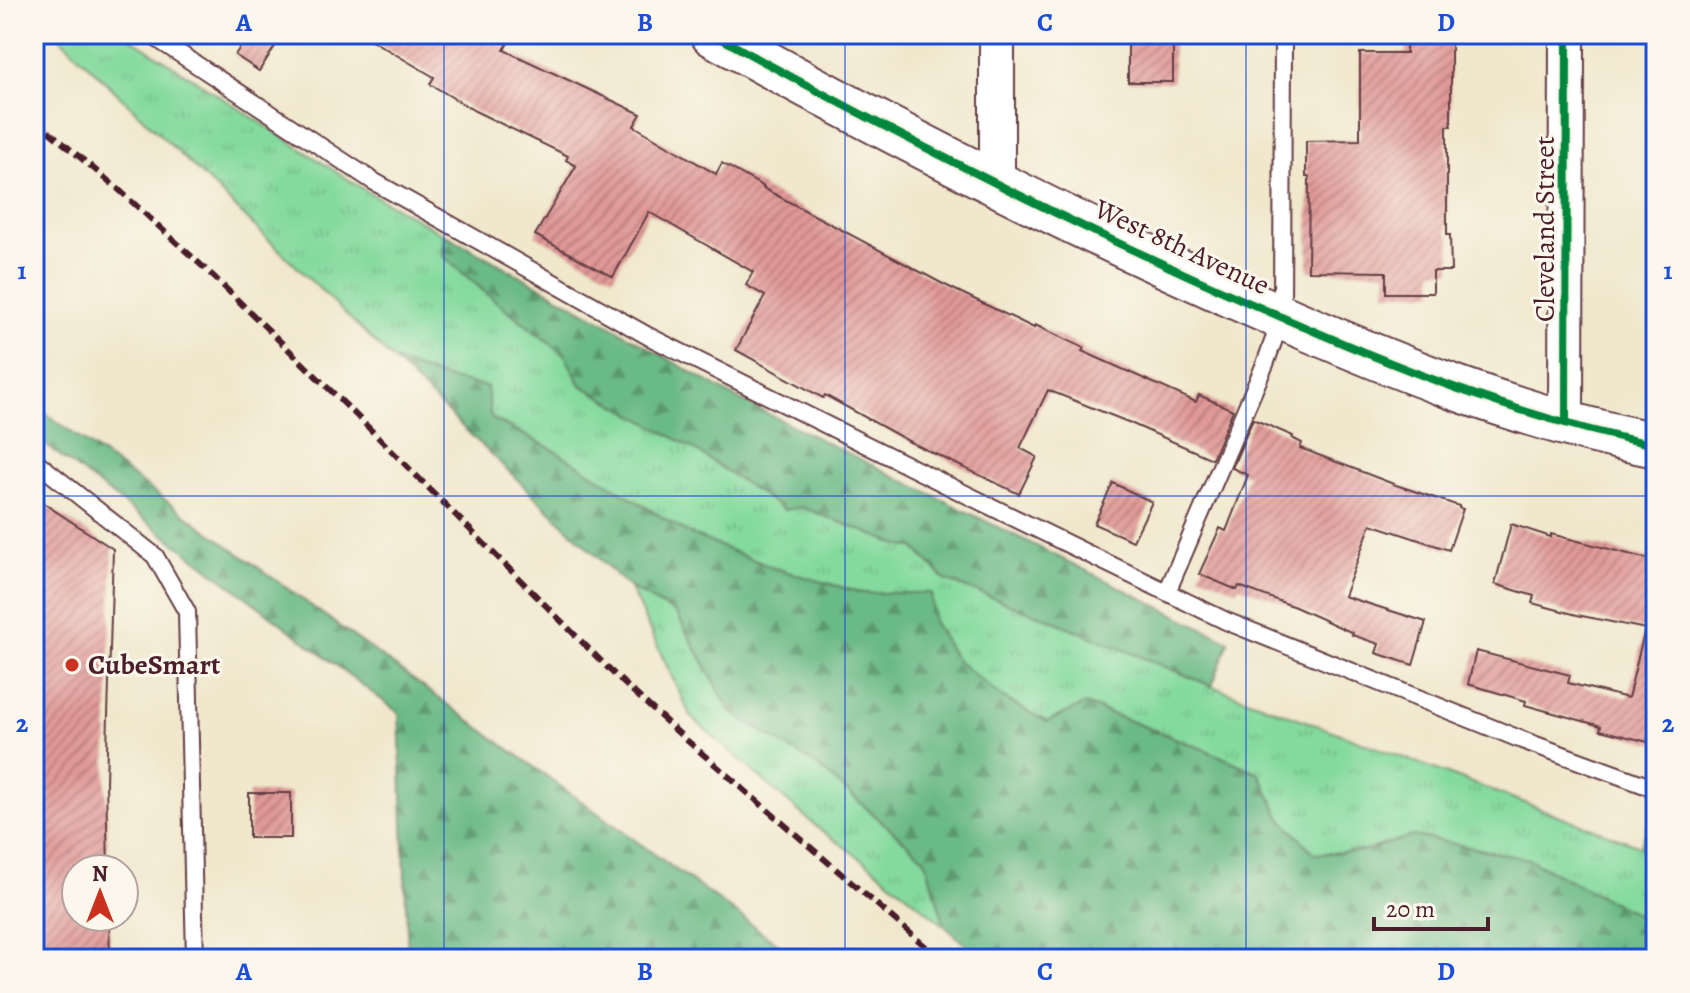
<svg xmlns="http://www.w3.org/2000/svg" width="1690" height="993" font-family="Alegreya,serif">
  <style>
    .grass { fill: url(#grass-tufts); stroke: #677c64; stroke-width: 2 }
    .forest { fill: url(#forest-firs); stroke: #5a6c58; stroke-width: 2 }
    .building { fill: url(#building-hatch) }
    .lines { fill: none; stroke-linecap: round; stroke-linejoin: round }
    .lane-casing { stroke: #633d43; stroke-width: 20 }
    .street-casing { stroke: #633d43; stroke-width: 38 }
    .secondary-casing { stroke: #633d43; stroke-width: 48 }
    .lane { stroke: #fff; stroke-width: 16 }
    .street { stroke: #fff; stroke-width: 34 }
    .secondary { stroke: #fff; stroke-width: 44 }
    .rail { stroke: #4a1f2b; stroke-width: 6; stroke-dasharray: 12 6; stroke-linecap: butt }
    .cycleway-casing { stroke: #fbf7ec; stroke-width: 13 }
    .cycleway { stroke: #00873e; stroke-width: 8 }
    .grid { fill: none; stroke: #1d4ed8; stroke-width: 2; stroke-opacity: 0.55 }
    .poi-dot { fill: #c8321e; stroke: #fbf7ec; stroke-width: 3 }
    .labels { text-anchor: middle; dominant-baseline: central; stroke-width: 6; stroke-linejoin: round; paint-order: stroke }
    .street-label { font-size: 28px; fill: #4a1f2b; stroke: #fbf7ec }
    .poi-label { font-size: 28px; font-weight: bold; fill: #4a1f2b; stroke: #fbf7ec; text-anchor: start }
    .neatline { fill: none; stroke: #1d4ed8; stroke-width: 3 }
    .grid-label { font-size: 26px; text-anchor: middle; font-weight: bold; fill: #1d4ed8 }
  </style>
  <defs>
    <pattern id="grass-tufts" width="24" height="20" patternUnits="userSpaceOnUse" patternTransform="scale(2)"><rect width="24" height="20" fill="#84da9e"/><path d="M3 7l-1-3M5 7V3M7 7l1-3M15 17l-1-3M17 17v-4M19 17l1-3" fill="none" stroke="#74bb88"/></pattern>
    <pattern id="forest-firs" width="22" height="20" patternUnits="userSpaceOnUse" patternTransform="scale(2)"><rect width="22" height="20" fill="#6bba85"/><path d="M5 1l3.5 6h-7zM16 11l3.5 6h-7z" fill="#5a976d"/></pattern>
    <pattern id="building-hatch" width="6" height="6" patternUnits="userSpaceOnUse" patternTransform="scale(2)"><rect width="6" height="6" fill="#e09997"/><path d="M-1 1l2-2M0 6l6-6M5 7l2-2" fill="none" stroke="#b87c7b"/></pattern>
  </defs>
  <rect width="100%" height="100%" fill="#fbf7ec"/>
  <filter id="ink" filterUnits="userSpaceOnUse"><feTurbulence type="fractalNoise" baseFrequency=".0125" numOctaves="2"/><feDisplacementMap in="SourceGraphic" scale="16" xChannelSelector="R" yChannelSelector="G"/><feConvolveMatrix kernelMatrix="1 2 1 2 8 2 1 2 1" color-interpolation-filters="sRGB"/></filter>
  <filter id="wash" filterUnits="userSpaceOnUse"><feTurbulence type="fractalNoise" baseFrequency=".006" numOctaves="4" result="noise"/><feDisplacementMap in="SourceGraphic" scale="32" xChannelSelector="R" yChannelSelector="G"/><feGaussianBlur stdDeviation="1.8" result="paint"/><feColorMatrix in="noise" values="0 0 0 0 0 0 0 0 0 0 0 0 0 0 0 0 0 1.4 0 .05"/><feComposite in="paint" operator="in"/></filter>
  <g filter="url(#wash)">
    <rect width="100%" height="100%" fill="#f0e7cc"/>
    <g class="grass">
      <polygon points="56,34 124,34 366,191 444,234 443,256 492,298 565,355 581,385 694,449 784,510 802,507 901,546 914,547 945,580 1044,617 1212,686 1640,846 1652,871 1656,872 1656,923 1616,904 1528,859 1425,838 1412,836 1364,851 1315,854 1281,819 1259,773 1203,749 1086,704 1047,722 1003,698 956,660 933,621 931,593 862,593 773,568 686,532 556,451 491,418 438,376 393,360"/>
      <polygon points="630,588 676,613 731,712 818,766 925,859 945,926 873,867 818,828 691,717"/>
    </g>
    <g class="forest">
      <polygon points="444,234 594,316 738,399 1229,641 1212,686 1044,617 945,580 914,547 901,546 802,507 784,510 694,449 581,385 565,355 492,298 443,256"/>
      <polygon points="393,360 438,376 487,387 491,418 556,451 686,532 773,568 862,593 931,593 933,621 956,660 1003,698 1047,722 1085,704 1203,749 1259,773 1281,819 1315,854 1364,851 1412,836 1425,838 1528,859 1616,904 1656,923 1656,959 981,959 945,926 925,859 818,766 731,712 676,613 630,588"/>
      <polygon points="34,405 799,959 408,959 399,713 34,436"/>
      <polygon points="1656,805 1656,872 1652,871 1640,846"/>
    </g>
    <g id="blocks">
      <g class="building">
        <polygon points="249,34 283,34 259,71 235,55"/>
        <polygon points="361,34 513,34 504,50 641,114 634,126 716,174 722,163 764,187 763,188 943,284 1034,328 1035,325 1084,348 1082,351 1196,402 1199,395 1233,410 1212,459 1128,422 1048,390 1020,448 1037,457 1019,494 910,442 825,395 823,398 736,350 765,296 746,285 753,272 649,212 613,277 535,235 576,166 566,160 568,156 475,111 430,84 434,77"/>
        <rect x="1128" y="34" width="45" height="48"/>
        <polygon points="1406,34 1451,34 1451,126 1447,126 1447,235 1450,235 1451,271 1433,271 1433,293 1386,293 1386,272 1308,271 1309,177 1306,177 1306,141 1360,140 1360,53 1406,53"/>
        <polygon points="1253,419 1293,436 1292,438 1302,443 1300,448 1396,485 1459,506 1459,508 1463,509 1449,550 1371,524 1344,596 1426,622 1413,665 1376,653 1379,644 1352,635 1353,633 1295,607 1239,586 1237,590 1199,574 1220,528 1226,531 1248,475 1232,468"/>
        <polygon points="1113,483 1152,502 1133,541 1094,524"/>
        <polygon points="34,497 113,549 106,782 108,869 76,869 76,917 109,917 110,959 34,959"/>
        <polygon points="1511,524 1551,537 1551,534 1656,561 1656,631 1577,615 1532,603 1534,596 1495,584"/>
        <polygon points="1644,633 1656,634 1656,744 1600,730 1601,726 1525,705 1526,701 1468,684 1476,651 1570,675 1568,683 1628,698"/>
        <rect x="249" y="793" width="42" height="45"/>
      </g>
    </g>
  </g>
  <g filter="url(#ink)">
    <use href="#blocks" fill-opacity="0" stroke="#633d43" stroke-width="2"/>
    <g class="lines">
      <defs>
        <g id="lane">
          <polyline points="150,34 373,181 648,336 951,487 1226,621 1522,740 1656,789"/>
          <polyline points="34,460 155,556 187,612 195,959"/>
          <polyline points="1167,592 1265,364 1282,317 1283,34"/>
        </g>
        <g id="street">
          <polyline points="997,34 997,185"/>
          <polyline points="1566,423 1567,34"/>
        </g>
        <path id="secondary" d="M713,34C892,133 1075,227 1263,309C1390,365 1519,418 1656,445"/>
      </defs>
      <use href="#lane" class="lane-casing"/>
      <use href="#street" class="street-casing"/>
      <use href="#secondary" class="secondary-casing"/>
      <use href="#lane" class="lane"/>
      <use href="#street" class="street"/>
      <use href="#secondary" class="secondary"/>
      <polyline class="rail" points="34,119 117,188 213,276 361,420 616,676 683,737 940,959"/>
      <defs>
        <g id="cycleway">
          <path d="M713,34C892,133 1075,227 1263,309C1390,365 1519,418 1656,445"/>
          <polyline points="1566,423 1567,34"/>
        </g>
      </defs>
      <use href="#cycleway" class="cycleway-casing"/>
      <use href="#cycleway" class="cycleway"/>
    </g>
  </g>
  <path class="grid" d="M444,34V959M845,34V959M1246,34V959M34,496H1656"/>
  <circle class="poi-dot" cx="72" cy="665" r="8"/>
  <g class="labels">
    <g class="street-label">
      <text transform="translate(1545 229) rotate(-90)">Cleveland Street</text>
      <text transform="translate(1182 247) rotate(25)">West 8th Avenue</text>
    </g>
    <g class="poi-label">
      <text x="88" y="665">CubeSmart</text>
    </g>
  </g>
  <rect width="1690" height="993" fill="none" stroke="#fbf7ec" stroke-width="88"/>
  <g transform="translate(100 893)"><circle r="38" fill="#fbf7ec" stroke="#b4a19f" stroke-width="2"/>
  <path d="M0-6L14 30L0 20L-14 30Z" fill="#c8321e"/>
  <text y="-12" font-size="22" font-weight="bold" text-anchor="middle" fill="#4a1f2b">N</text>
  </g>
  <path d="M1374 917v12h114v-12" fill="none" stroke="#4a1f2b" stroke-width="4"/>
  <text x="1386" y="917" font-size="24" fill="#4a1f2b" stroke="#fbf7ec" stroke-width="6" paint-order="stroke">20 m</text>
  <rect x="44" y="44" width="1602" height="905" class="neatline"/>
  <g class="grid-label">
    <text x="244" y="31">A</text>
    <text x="645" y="31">B</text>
    <text x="1045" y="31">C</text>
    <text x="1446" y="31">D</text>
    <text x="22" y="279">1</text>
    <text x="1668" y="279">1</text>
    <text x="22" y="732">2</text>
    <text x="1668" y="732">2</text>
    <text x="244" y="980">A</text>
    <text x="645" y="980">B</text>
    <text x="1045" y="980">C</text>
    <text x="1446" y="980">D</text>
  </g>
</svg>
